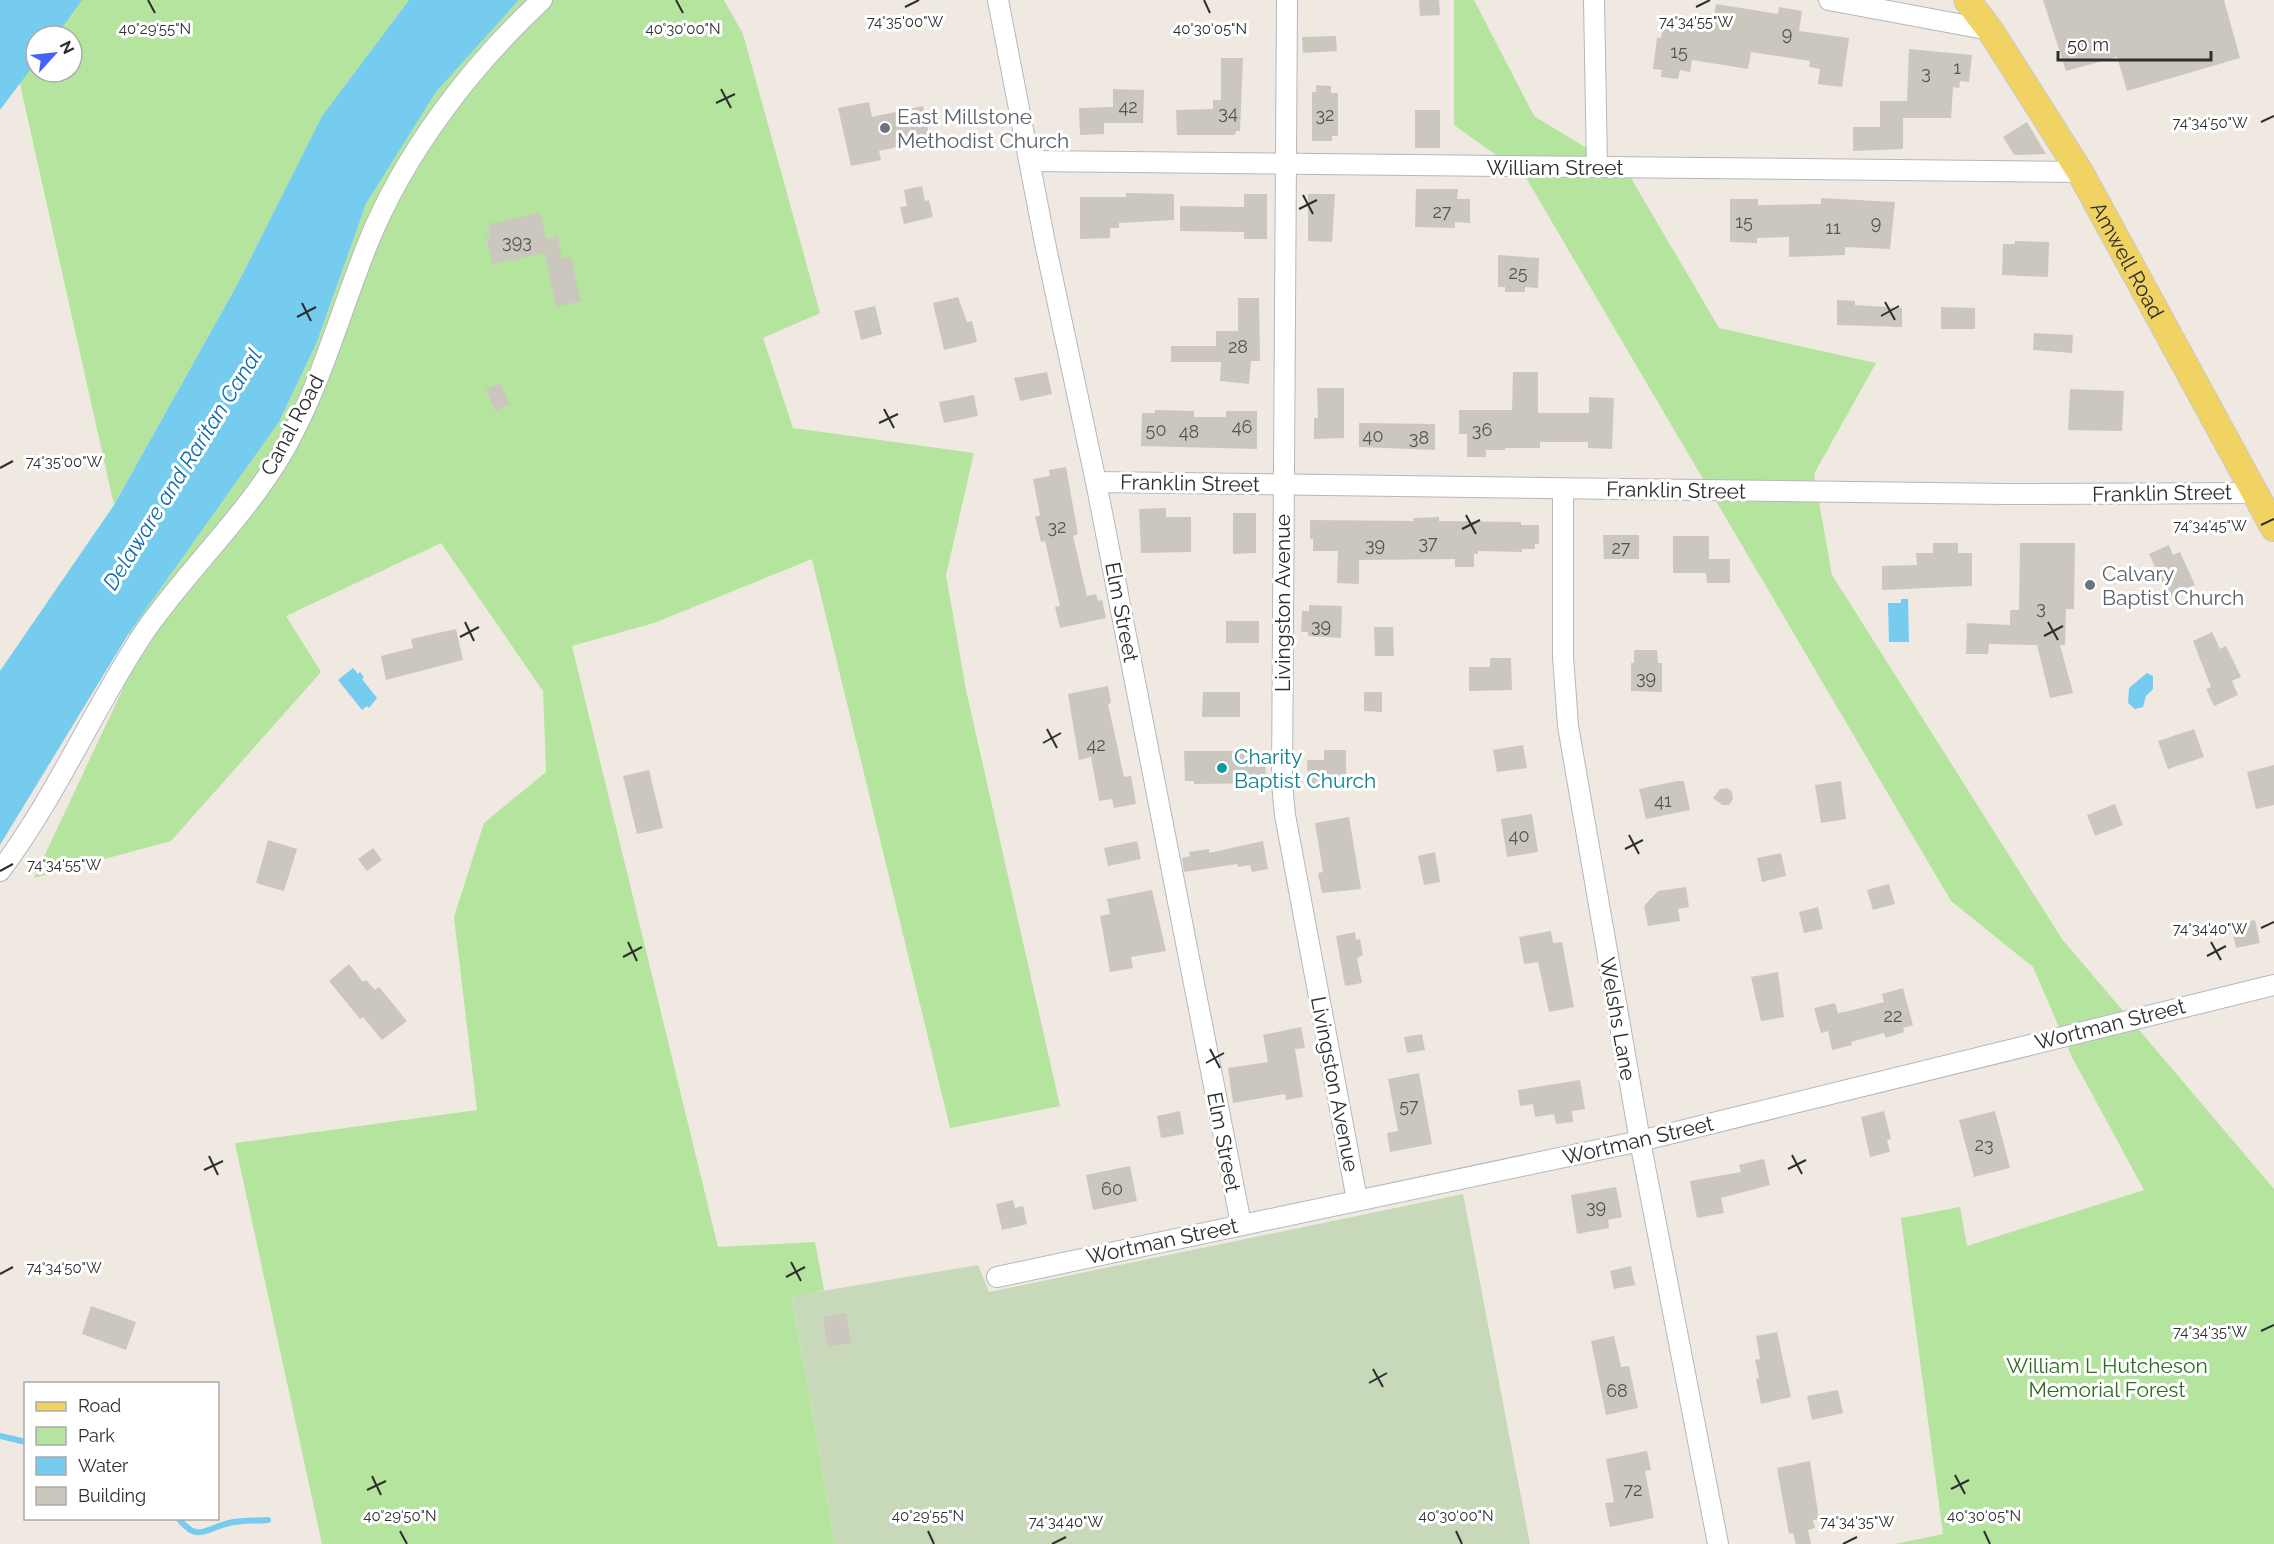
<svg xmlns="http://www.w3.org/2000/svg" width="2274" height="1544" font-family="Raleway,sans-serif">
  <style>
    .green { fill: #b5e49e; fill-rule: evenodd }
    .cemetery { fill: #c7d9b8 }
    .water { fill: #76ccef }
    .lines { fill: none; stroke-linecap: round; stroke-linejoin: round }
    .stream { stroke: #76ccef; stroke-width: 6 }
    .building { fill: #cbc7bf }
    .minor-casing { stroke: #b4b7c1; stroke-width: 22 }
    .major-casing { stroke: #c9c9c9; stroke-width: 28 }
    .minor { stroke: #fff; stroke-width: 20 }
    .major { stroke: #f1d364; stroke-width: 26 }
    .ticks { fill: none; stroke: #2e2e2e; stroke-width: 2 }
    .worship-dot { fill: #6b7280; stroke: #fff; stroke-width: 2 }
    .culture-dot { fill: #0f9aa8; stroke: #fff; stroke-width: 2 }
    .labels { text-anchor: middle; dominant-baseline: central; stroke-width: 6; stroke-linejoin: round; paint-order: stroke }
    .number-label { font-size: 18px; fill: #555452 }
    .worship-label { font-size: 21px; fill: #5b616d; stroke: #fff; text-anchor: start }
    .street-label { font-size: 21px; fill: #2e2e2e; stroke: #fff }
    .culture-label { font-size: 21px; fill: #0d838f; stroke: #fff; text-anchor: start }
    .park-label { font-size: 21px; fill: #2b6d1c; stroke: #fff }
    .water-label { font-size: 22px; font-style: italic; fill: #0e6ca2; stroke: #fff }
    .ticks-label { font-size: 15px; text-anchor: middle; fill: #2e2e2e; stroke: #fff; stroke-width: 6; stroke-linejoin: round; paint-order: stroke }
  </style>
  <rect width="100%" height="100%" fill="#efe9e1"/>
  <g class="green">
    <path d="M5,0H409L322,116L237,285L114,505L20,84ZM36,36H72V72H36Z"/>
    <polygon points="519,0 724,0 743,34 820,313 763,338 793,428 974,453 946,575 966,690 1060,1106 950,1128 812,559 654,623 572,646 718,1247 815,1242 824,1290 792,1297 835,1544 322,1544 235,1143 477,1110 454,917 484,823 546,772 543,691 441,543 286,616 321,672 171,841 34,878 127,680 129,633 279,422 317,342 366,204 436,92"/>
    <polygon points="1454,0 1474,0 1534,116 1628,173 1719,328 1876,363 1814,474 1832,575 2062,939 2274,1189 2274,1544 1895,1544 1943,1534 1901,1218 1960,1207 1967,1246 2144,1190 2072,1057 2033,967 1951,901 1525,176 1454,125"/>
  </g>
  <polygon class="cemetery" points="1463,1194 1530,1544 835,1544 792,1296 978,1265 989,1292"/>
  <g class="water">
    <polygon points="0,0 82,0 56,36 36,36 36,62 0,110"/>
    <polygon points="409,0 519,0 436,92 366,204 317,342 279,422 129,633 0,845 0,671 114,505 237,285 322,116"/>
    <polygon points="1901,599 1908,599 1909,642 1889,642 1888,603 1901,603"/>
    <polygon points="353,668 358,674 360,672 364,677 362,679 377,698 369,708 367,706 362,710 338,680"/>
    <polygon points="2147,673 2153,676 2153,689 2146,696 2143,707 2135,709 2128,703 2129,688"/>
  </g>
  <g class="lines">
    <g class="stream">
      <polyline points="0,1436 26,1442"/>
      <path d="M178,1518C198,1543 204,1529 229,1523C242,1520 256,1521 268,1520"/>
    </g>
  </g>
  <g class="building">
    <polygon points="1419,0 1439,0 1440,15 1420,16"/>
    <polygon points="2043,0 2224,0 2240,58 2127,91 2117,57 2066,71"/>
    <polygon points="1716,4 1778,14 1779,7 1802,11 1799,31 1849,38 1842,87 1818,84 1820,69 1809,67 1810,61 1751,52 1748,69 1692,60 1690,72 1680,70 1678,79 1661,77 1662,70 1653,69 1657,38 1661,38 1664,22 1712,29"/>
    <polygon points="1336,36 1337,51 1303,53 1302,37"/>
    <polygon points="1909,49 1972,55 1969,82 1960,81 1959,88 1953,87 1951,118 1903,118 1903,149 1853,151 1853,127 1880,127 1880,101 1907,101"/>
    <polygon points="1221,58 1243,58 1240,131 1236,131 1235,135 1177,135 1176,110 1213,109 1213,100 1221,100"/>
    <polygon points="1316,85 1331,86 1331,93 1338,93 1338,136 1332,136 1332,141 1312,141 1312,92 1316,92"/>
    <polygon points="1113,89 1144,90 1143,123 1104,123 1104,134 1080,135 1079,108 1113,107"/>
    <polygon points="869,102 872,117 923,106 930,140 879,151 881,160 851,166 838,108"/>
    <rect x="1415" y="110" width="25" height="38"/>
    <polygon points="2027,122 2046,154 2014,155 2003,137"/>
    <polygon points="922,186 925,201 929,200 933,217 904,224 900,207 907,206 904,190"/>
    <polygon points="1416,189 1458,189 1457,199 1470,199 1470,223 1455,222 1455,228 1415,227"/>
    <polygon points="1126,193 1174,194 1174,220 1119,223 1119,228 1110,228 1110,238 1080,239 1080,197 1126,197"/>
    <polygon points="1244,194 1267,194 1267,239 1244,239 1244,232 1180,231 1180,206 1244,207"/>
    <polygon points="1308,194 1335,194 1332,242 1308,241"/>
    <polygon points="1821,198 1895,202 1890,249 1845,247 1845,255 1789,257 1789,237 1757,238 1757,243 1730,242 1730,199 1758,199 1758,205 1821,204"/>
    <polygon points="541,213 546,239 558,236 562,259 571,257 581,301 556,307 545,253 492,264 486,237 490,236 488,224"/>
    <polygon points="2015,241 2049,242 2048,277 2002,275 2003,244 2015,244"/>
    <polygon points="1498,255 1539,258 1538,288 1525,287 1525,292 1505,292 1505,287 1498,287"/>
    <polygon points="958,297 967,322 972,321 977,342 944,350 933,303"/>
    <polygon points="1238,298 1259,298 1260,361 1251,361 1249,384 1220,381 1221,362 1171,362 1171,346 1216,346 1216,331 1238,331"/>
    <polygon points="1837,300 1855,301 1855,305 1902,308 1902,327 1837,325"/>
    <polygon points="875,306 882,334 861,340 854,311"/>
    <polygon points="1941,307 1975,308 1975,329 1941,329"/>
    <polygon points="2034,333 2073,335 2072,353 2033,350"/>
    <polygon points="1047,372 1052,394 1020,401 1014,378"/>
    <polygon points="1513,372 1538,372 1538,413 1589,413 1589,397 1614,398 1612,449 1588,448 1588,442 1540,442 1540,448 1505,448 1505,450 1486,450 1486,457 1467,457 1467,434 1459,434 1459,410 1512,410"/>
    <polygon points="501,383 510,404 495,411 486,389"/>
    <polygon points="1317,388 1344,388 1344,438 1314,439 1314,418 1318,418"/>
    <polygon points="2070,389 2124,391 2122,431 2068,430"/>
    <polygon points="974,395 978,416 944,423 939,402"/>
    <polygon points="1155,410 1194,411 1194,417 1226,417 1226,411 1257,411 1257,449 1141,446 1142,413 1155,413"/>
    <polygon points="1359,423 1435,424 1435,450 1359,447"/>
    <polygon points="1066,467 1078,534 1073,536 1087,596 1096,594 1098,601 1102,600 1106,618 1060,628 1055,607 1060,606 1045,541 1041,542 1035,517 1040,515 1033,479 1050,476 1049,470"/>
    <polygon points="1166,508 1166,517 1191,517 1191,552 1141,553 1139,509"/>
    <polygon points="1233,513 1256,513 1256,553 1233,554"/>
    <polygon points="1439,517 1439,521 1521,522 1521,525 1539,525 1539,544 1535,544 1535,549 1522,549 1522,552 1478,551 1478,554 1474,554 1474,567 1455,567 1455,559 1359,560 1359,584 1337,583 1338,551 1313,551 1313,539 1310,539 1310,520 1414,521 1413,518"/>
    <polygon points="1603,535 1639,535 1639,559 1604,559"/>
    <polygon points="1673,536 1709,536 1709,559 1730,559 1730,583 1707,583 1706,573 1673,573"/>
    <polygon points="1933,543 1958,543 1958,553 1972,553 1972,586 1882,590 1882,566 1917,565 1916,553 1933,553"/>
    <polygon points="2020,543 2075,543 2074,609 2066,609 2065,645 2060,645 2073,693 2050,698 2037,645 1989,644 1988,654 1966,654 1967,623 2010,625 2010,610 2019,610"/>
    <polygon points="2169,545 2173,555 2180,552 2195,585 2169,597 2149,554"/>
    <polygon points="1309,605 1342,606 1341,638 1308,636 1308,632 1301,632 1302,611 1309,611"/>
    <rect x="1226" y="621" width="33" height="22"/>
    <polygon points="1374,627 1393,627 1394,656 1375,656"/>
    <polygon points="456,629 463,660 386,680 381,656 413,648 411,639"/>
    <polygon points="2212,632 2220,649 2226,646 2241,677 2232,681 2238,695 2214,706 2206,689 2211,687 2193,641"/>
    <polygon points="1634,650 1657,650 1658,663 1662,663 1662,692 1631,691 1631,663 1634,663"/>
    <polygon points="1490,658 1511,658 1512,690 1469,691 1469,667 1490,667"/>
    <polygon points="1108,686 1111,703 1108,704 1124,777 1131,776 1136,804 1114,808 1112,799 1099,801 1091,757 1079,760 1068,694"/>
    <polygon points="1203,692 1240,692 1240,717 1202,717"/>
    <polygon points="1364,692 1382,692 1382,712 1364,711"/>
    <polygon points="2194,729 2204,757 2168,769 2158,741"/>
    <polygon points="1523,745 1527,768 1497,772 1493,750"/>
    <polygon points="1324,750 1346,750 1346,784 1308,784 1307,760 1324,760"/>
    <polygon points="1184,751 1265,751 1266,783 1194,784 1194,781 1185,781"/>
    <polygon points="2274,765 2274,805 2256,809 2247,772"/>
    <polygon points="649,770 663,828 637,834 623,776"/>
    <polygon points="1677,781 1684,781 1690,810 1646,819 1639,789"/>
    <polygon points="1841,781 1846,819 1821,823 1815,785"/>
    <polygon points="1727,788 1732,792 1733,799 1729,805 1722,805 1713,798 1720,789"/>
    <polygon points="2115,804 2123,825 2095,836 2087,815"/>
    <polygon points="1532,814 1538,852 1507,857 1501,819"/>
    <polygon points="1349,817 1361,889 1322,893 1318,873 1323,872 1315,823"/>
    <polygon points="268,840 297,849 284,891 256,883"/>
    <polygon points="1137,841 1141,859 1108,866 1104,848"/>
    <polygon points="1263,841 1268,869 1252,872 1250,865 1238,867 1237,864 1184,872 1182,858 1190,856 1189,852 1209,849 1209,853"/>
    <polygon points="373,848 382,860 367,871 358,859"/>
    <polygon points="1435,852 1440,882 1424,885 1418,856"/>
    <polygon points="1781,853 1786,876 1762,882 1757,858"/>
    <polygon points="1889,884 1895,904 1873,910 1867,890"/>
    <polygon points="1686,887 1689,907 1678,909 1680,921 1648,926 1644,906 1658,891"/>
    <polygon points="1152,890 1166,951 1131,957 1133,968 1110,972 1100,916 1110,914 1107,899"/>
    <polygon points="1818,907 1823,929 1804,933 1799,912"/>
    <polygon points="2255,920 2260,943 2236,948 2231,925"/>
    <polygon points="1551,931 1553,943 1562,942 1574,1007 1549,1012 1538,962 1524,964 1519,937"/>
    <polygon points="1355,932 1356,940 1360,939 1363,955 1357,958 1362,983 1345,986 1336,936"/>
    <polygon points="349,964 363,982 366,980 375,990 379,987 407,1021 382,1040 363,1017 360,1019 329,981"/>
    <polygon points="1778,972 1784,1017 1761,1021 1751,977"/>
    <polygon points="1903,988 1913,1025 1903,1028 1904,1032 1886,1038 1884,1033 1851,1042 1852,1045 1832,1050 1828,1031 1821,1033 1814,1008 1835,1003 1838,1013 1849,1011 1884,1002 1882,994"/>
    <polygon points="1301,1027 1305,1048 1295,1049 1303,1097 1286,1100 1285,1094 1233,1103 1228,1068 1268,1062 1263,1035"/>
    <polygon points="1422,1034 1425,1050 1407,1053 1404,1037"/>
    <polygon points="1419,1073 1432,1144 1390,1152 1387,1133 1398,1131 1388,1079"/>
    <polygon points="1580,1080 1585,1109 1572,1111 1573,1122 1556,1124 1554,1114 1535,1117 1533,1104 1520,1106 1518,1090"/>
    <polygon points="1180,1111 1184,1134 1161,1138 1157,1116"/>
    <polygon points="1884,1111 1891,1139 1887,1140 1890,1152 1870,1157 1861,1117"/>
    <polygon points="1995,1111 2010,1168 1974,1177 1959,1120"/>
    <polygon points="1764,1159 1770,1185 1721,1198 1724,1213 1697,1218 1690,1181 1741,1172 1739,1165"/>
    <polygon points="1130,1166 1137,1201 1093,1210 1086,1175"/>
    <polygon points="1616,1187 1622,1217 1608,1220 1609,1228 1577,1234 1571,1195"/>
    <polygon points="1013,1200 1015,1208 1023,1206 1027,1224 1002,1230 996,1204"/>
    <polygon points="1631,1266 1635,1285 1614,1289 1610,1271"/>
    <polygon points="91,1306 136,1322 126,1350 82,1334"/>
    <polygon points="846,1313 851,1343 828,1347 823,1317"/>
    <polygon points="1777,1332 1791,1397 1761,1404 1756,1379 1759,1378 1755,1360 1760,1359 1756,1336"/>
    <polygon points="1614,1336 1621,1367 1629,1366 1638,1408 1606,1415 1591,1341"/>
    <polygon points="1838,1390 1843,1413 1812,1420 1807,1396"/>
    <polygon points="1647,1451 1651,1470 1645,1471 1654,1518 1610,1527 1605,1503 1614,1502 1606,1459"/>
    <polygon points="1810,1461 1819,1519 1813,1520 1815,1528 1808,1530 1811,1544 1796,1544 1793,1533 1789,1534 1777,1468"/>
  </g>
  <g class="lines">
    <defs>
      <g id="minor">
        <polyline points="998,0 1045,243 1096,482 1241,1224"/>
        <polyline points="1287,0 1282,783 1285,815 1357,1200"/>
        <polyline points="1594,0 1597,166"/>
        <polyline points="1829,0 1990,30"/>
        <polyline points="1030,161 2080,172"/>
        <polyline points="1096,482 2006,494 2255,493"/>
        <polyline points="1563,489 1563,656 1568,726 1640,1141 1718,1544"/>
        <path d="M0,871C56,797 93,709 145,631C188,569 246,516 284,450C321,385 340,312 368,243C405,152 470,67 542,0"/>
        <polyline points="997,1277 1640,1141 2274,985"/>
      </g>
      <g id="major">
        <path id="s1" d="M1967,0L1990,30L2080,172L2274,528"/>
      </g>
    </defs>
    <use href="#minor" class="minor-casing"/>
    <use href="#major" class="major-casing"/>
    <use href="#minor" class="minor"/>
    <use href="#major" class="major"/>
  </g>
  <path class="ticks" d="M148,0L155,13M676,0L683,13M1204,0L1210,13M905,7L919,0M1696,7L1710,0M721,89L731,108M716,103L735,94M2261,122L2274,116M1303,195L1313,214M1299,209L1317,200M1885,302L1895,320M302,303L311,321M1881,316L1899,306M297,317L316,307M884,409L894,428M879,423L898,414M0,468L13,461M1466,515L1476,534M2261,525L2274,519M1462,529L1480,520M465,622L474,641M2048,622L2058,640M2044,636L2063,626M460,637L479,627M1047,729L1057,748M1043,743L1061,733M1629,835L1639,854M1625,849L1643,840M0,871L13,864M2261,928L2274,922M628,942L637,961M2211,942L2221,960M2207,956L2226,946M623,957L642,947M1210,1049L1220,1068M1206,1063L1224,1053M1792,1155L1802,1174M209,1156L218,1175M1788,1169L1806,1160M204,1170L223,1161M791,1262L801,1281M0,1274L13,1267M786,1277L805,1267M2261,1331L2274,1325M1373,1369L1383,1387M1369,1383L1387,1373M1955,1475L1965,1494M372,1476L381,1495M1951,1489L1969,1480M367,1490L386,1481M400,1531L407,1544M928,1531L934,1544M1456,1531L1462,1544M1984,1531L1990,1544M1052,1544L1066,1537M1843,1544L1857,1537"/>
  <g class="worship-dot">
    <circle cx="885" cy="128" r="6"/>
    <circle cx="2090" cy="585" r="6"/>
  </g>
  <circle class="culture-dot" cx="1222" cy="768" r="6"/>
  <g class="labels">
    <g class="number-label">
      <text x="1787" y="33">9</text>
      <text x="1679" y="51">15</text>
      <text x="1957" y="67">1</text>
      <text x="1926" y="72">3</text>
      <text x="1128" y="106">42</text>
      <text x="1228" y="112">34</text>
      <text x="1325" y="114">32</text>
      <text x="1442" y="211">27</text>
      <text x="1744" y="221">15</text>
      <text x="1876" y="222">9</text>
      <text x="1833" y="227">11</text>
      <text x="517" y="241">393</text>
      <text x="1518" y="272">25</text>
      <text x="1238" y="346">28</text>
      <text x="1242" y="426">46</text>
      <text x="1156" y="429">50</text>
      <text x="1482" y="429">36</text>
      <text x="1189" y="431">48</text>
      <text x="1373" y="435">40</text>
      <text x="1419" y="437">38</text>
      <text x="1057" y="526">32</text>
      <text x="1428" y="542">37</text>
      <text x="1375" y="544">39</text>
      <text x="1621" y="547">27</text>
      <text x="2041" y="607">3</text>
      <text x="1321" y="625">39</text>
      <text x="1646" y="677">39</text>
      <text x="1096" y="744">42</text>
      <text x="1663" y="800">41</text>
      <text x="1519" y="835">40</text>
      <text x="1893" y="1015">22</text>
      <text x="1409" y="1105">57</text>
      <text x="1984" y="1144">23</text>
      <text x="1112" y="1188">60</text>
      <text x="1596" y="1206">39</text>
      <text x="1617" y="1390">68</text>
      <text x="1633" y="1489">72</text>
    </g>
    <g class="worship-label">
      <text x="897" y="116">East Millstone<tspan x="897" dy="24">Methodist Church</tspan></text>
      <text x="2102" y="573">Calvary<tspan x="2102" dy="24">Baptist Church</tspan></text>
    </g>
    <g class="street-label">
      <text x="1555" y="167">William Street</text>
      <text stroke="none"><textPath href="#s1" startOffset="306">Amwell Road</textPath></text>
      <text transform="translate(292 425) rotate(-62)">Canal Road</text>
      <text transform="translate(1190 483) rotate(1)">Franklin Street</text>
      <text transform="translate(1676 490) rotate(1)">Franklin Street</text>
      <text transform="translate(2162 493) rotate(-1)">Franklin Street</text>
      <text transform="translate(1282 603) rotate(-90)">Livingston Avenue</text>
      <text transform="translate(1122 612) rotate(79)">Elm Street</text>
      <text transform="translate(1618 1019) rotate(80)">Welshs Lane</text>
      <text transform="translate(2110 1024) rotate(-14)">Wortman Street</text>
      <text transform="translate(1335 1084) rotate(79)">Livingston Avenue</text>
      <text transform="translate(1638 1140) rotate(-13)">Wortman Street</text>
      <text transform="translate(1224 1142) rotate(79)">Elm Street</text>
      <text transform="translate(1162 1241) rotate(-12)">Wortman Street</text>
    </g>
    <g class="culture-label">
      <text x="1234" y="756">Charity<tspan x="1234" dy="24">Baptist Church</tspan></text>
    </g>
    <g class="park-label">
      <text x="2107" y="1365">William L Hutcheson<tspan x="2107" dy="24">Memorial Forest</tspan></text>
    </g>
    <g class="water-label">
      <text transform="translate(182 469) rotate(-58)">Delaware and Raritan Canal</text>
    </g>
  </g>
  <g class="ticks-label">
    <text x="905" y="27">74°35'00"W</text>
    <text x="1696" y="27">74°34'55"W</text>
    <text x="155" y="34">40°29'55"N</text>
    <text x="683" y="34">40°30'00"N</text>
    <text x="1210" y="34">40°30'05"N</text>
    <text x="2210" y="128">74°34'50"W</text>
    <text x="64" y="467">74°35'00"W</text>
    <text x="2210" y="531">74°34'45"W</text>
    <text x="64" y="870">74°34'55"W</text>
    <text x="2210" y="934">74°34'40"W</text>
    <text x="64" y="1273">74°34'50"W</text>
    <text x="2210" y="1337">74°34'35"W</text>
    <text x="400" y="1521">40°29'50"N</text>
    <text x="928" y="1521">40°29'55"N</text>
    <text x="1456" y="1521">40°30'00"N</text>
    <text x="1984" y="1521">40°30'05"N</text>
    <text x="1066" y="1527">74°34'40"W</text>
    <text x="1857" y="1527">74°34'35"W</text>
  </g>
  <rect x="24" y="1382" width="195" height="138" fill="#ffffff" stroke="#ababab" stroke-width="1.5"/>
  <rect x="36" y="1402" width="30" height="9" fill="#f1d364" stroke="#ababab" stroke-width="1.5"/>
  <text x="78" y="1412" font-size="18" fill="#2e2e2e">Road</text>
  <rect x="36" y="1427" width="30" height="18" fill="#b5e49e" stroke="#ababab" stroke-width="1.5"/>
  <text x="78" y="1442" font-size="18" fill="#2e2e2e">Park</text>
  <rect x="36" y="1457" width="30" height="18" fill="#76ccef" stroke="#ababab" stroke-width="1.5"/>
  <text x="78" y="1472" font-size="18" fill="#2e2e2e">Water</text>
  <rect x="36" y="1487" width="30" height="18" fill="#cbc7bf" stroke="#ababab" stroke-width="1.5"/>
  <text x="78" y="1502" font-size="18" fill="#2e2e2e">Building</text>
  <g transform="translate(54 54) rotate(63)"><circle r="28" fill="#ffffff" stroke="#ababab" stroke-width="1.5"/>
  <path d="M0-4.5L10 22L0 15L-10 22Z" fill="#4362f9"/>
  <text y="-9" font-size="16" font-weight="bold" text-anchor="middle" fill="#2e2e2e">N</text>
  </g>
  <path d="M2058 51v9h153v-9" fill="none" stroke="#2e2e2e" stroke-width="3"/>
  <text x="2067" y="51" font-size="18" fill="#2e2e2e" stroke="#ffffff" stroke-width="4.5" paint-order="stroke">50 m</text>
</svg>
